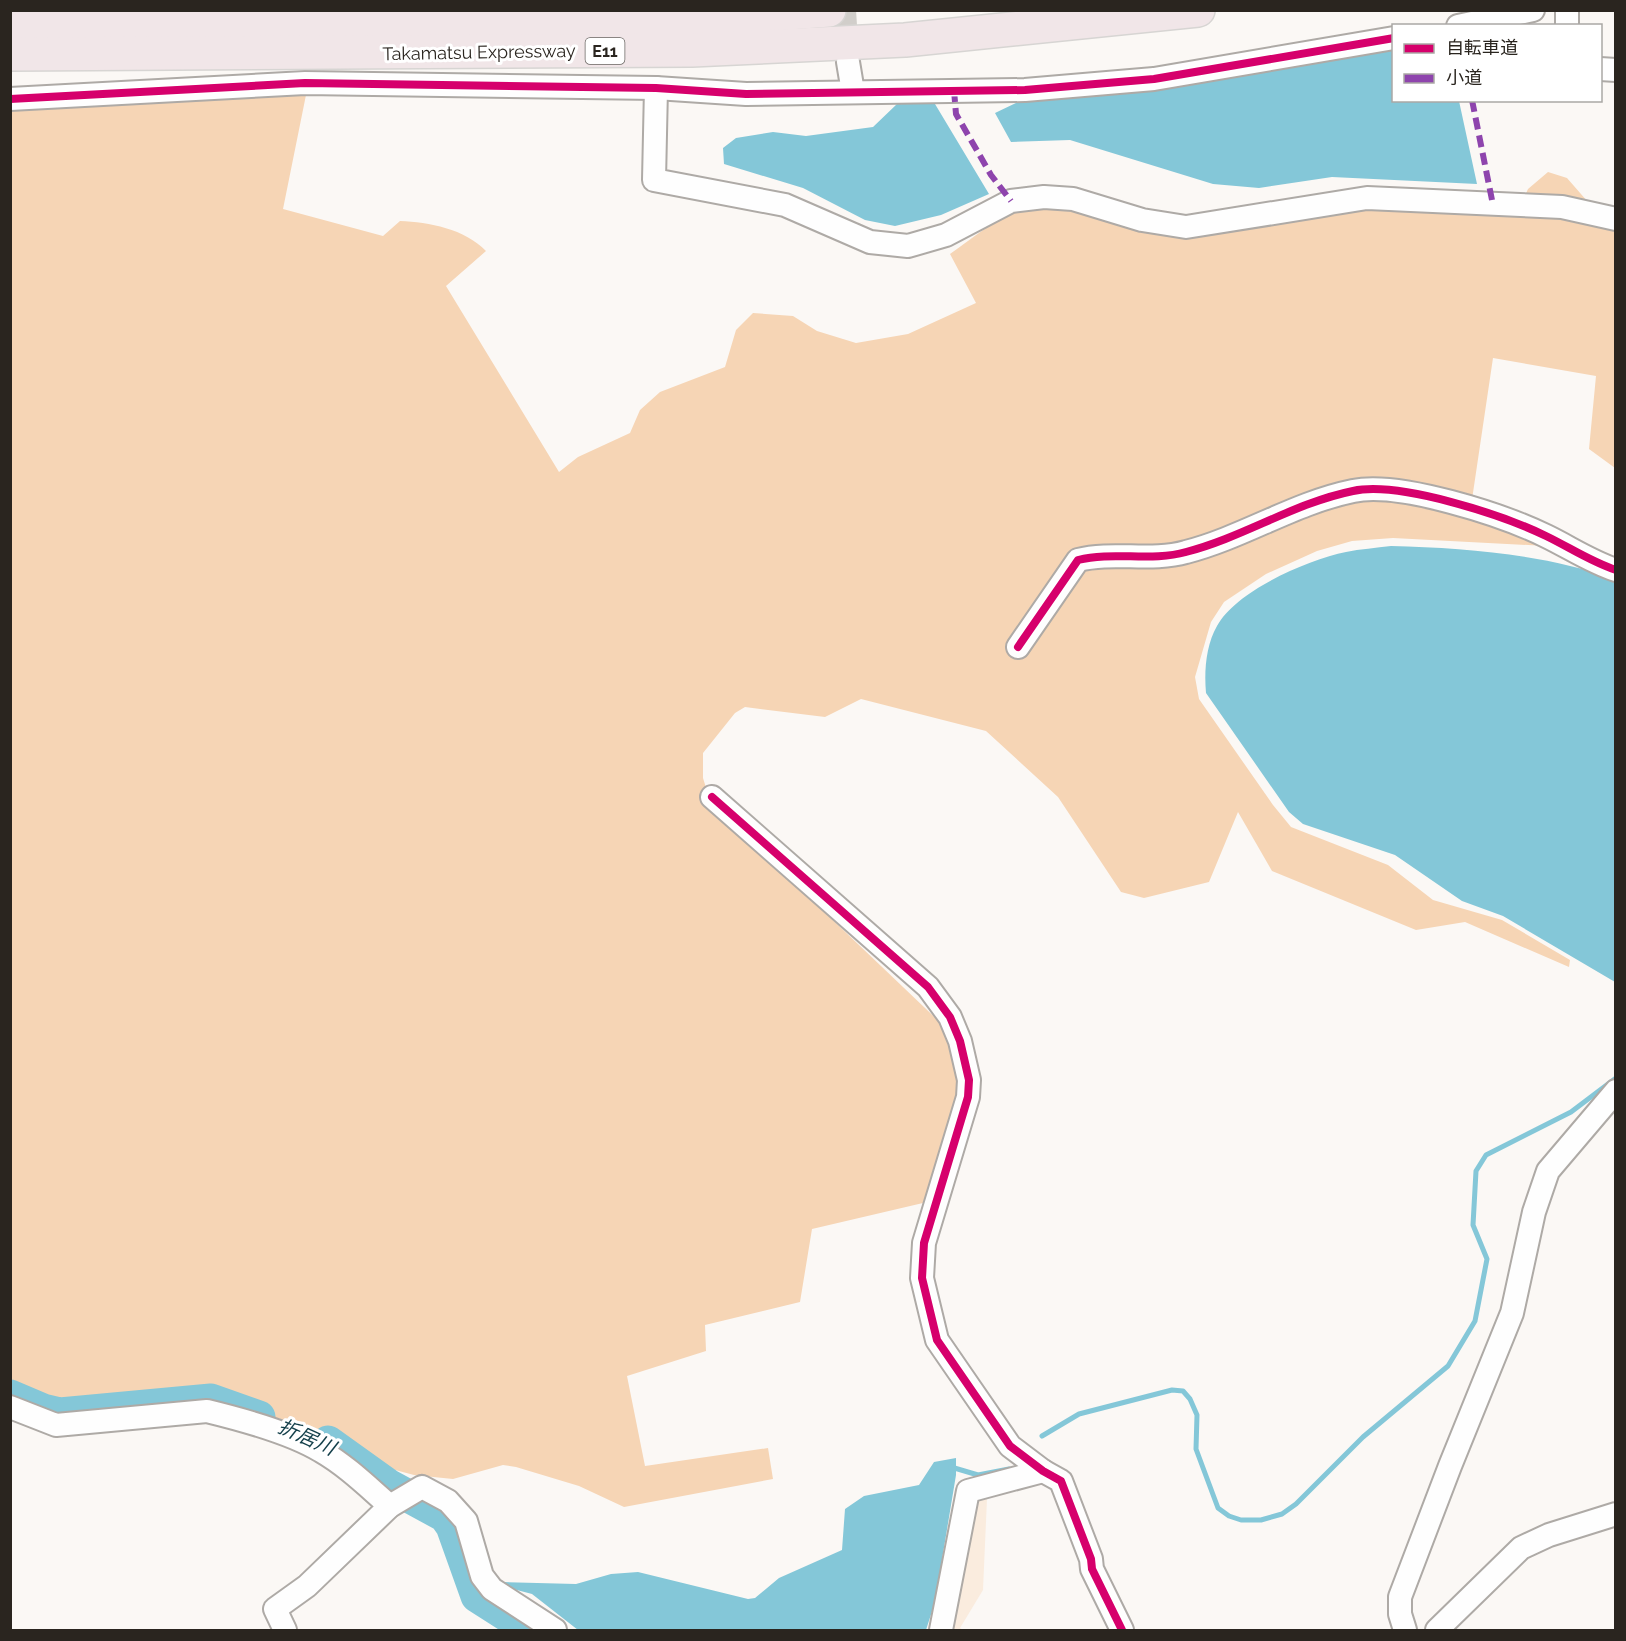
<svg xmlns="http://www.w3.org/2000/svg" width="1626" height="1641" font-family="Raleway,'Noto Sans JP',sans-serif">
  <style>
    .green { fill: #faecde }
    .forest { fill: #f6d5b5 }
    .water { fill: #84c7d8 }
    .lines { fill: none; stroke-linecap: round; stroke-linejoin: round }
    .stream { stroke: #84c7d8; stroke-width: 5 }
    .river { stroke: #84c7d8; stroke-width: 33 }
    .minor-tunnel { stroke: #d1ceca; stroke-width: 22; stroke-dasharray: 22 11; stroke-linecap: butt }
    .minor-casing { stroke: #aeaaa6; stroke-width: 26 }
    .highway-casing { stroke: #d7d5d3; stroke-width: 36 }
    .minor { stroke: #fefefe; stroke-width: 22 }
    .highway { stroke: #f1e6e8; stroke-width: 33 }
    .quiet { stroke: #8e44ad; stroke-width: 6; stroke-dasharray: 12 6; stroke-linecap: butt }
    .cycleway-casing { stroke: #fff; stroke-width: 11 }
    .cycleway { stroke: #d6006c; stroke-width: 8 }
    .labels { text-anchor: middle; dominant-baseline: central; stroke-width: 6; stroke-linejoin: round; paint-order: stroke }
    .shield { fill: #fff; stroke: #6a6662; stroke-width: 1.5 }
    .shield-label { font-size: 16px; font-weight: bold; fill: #2a251f }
    .street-label { font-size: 18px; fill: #2a251f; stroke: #fff }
    .water-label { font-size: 20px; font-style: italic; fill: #123e49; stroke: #fff }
  </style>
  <rect width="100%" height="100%" fill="#fbf8f5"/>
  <polygon class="green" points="987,1499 983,1590 960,1628 963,1630 951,1630 962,1588 975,1502"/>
  <path class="forest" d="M307,90L283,209L383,236L400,221C429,222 465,229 486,251L446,286L559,472L578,457L630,433L640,410L660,392L725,367L736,330L753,313L793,316L817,331L856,343L908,334L976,303L950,254C966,243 998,217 1015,212C1068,196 1119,229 1170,236C1220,243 1269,215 1317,210C1383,205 1451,210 1517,213L1528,189L1548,172L1567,178L1615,233V468L1589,449L1596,376L1493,358L1470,513L1546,546L1393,538L1352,541L1317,551L1266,574L1224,602L1211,622L1195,677L1199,699L1273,805L1291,827L1388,865L1433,900L1502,920L1570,960L1569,967L1465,922L1416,930L1272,871L1238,812L1209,882L1144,898L1121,892L1058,797L986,731L861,699L825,717L745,707L735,713L703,753V778L711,804L946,1028L959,1089L955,1119L923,1203L812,1229L800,1302L705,1325L706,1351L627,1376L645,1466L768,1448L773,1479L624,1507L579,1486L516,1467L503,1465L453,1479L414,1475L365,1462L326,1434L208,1395L104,1403L64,1409L11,1392V109Z"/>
  <g class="water">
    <polygon points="1393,49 1394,100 1459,101 1477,184 1332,177 1259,188 1213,184 1070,140 1011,142 995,113 1022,100"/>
    <polygon points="896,98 932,99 989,194 941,215 895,226 865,220 803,188 724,164 723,148 736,138 773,132 806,136 873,127 897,104"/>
    <path d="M1391,546C1466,548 1544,554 1615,579V982L1503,916L1462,901L1395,855L1303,824L1289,812L1206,693C1204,671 1206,645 1217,626C1236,591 1307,560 1346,552C1360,549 1376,548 1391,546Z"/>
    <polygon points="956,1458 956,1475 935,1602 926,1630 578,1630 532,1594 513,1589 509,1592 502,1582 576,1584 611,1574 638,1572 748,1599 755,1598 779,1578 842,1550 845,1509 864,1496 919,1485 934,1462"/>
  </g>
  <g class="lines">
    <g class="stream">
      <polyline points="1042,1436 1079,1414 1172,1390 1183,1391 1190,1399 1197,1415 1196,1449 1218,1508 1229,1516 1241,1520 1261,1520 1282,1514 1296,1504 1363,1437 1448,1366 1475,1321 1487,1259 1473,1225 1476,1171 1486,1155 1571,1112 1616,1078"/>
      <polyline points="951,1467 978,1475 1009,1469"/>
    </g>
    <g class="river">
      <polyline points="10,1396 43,1410 60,1414 211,1400 259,1417"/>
      <polyline points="328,1442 388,1485 445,1516 452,1526 477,1596 530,1630"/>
    </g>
    <polyline class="minor-tunnel" points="845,10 848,57"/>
    <defs>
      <g id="minor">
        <polyline points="1567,10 1567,26"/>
        <polyline points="1458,26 1533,10"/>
        <polyline points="848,62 853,92"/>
        <polyline points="1600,69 1616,70"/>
        <polyline points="656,88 654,180 785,205 870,242 908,246 946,235 1011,201 1044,197 1073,199 1142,220 1186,227 1367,198 1562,207 1616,219"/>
        <polyline points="10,99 305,83 656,88 746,94 1025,90 1154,79 1394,38"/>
        <path d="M1018,647L1078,560C1113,551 1151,562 1186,552C1244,537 1294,503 1353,491C1399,481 1503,515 1546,536C1569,547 1591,562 1616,570"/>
        <polyline points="712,797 928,987 950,1017 960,1041 969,1080 968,1097 924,1243 922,1278 937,1340 1010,1446 1043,1471 1061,1481 1091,1559 1092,1569 1122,1630"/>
        <path d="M10,1407L56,1425L207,1411C240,1419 293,1434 321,1451C347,1466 368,1487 390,1506"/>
        <polyline points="285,1630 275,1609 307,1586 390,1506 422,1487 448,1501 466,1521 482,1576 492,1589 555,1630"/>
        <polyline points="941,1630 968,1491 1043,1471"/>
        <polyline points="1405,1630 1400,1614 1400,1597 1450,1466 1512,1313 1534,1212 1548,1171 1616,1091"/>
        <polyline points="1437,1630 1521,1548 1549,1535 1616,1514"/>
      </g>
      <g id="highway">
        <polyline points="10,23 691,20 829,10"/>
        <polyline points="10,54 692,50 905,40 1198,10"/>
      </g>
    </defs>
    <use href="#minor" class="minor-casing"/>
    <use href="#highway" class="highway-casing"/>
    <use href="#minor" class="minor"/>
    <use href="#highway" class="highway"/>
    <g class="quiet">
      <polyline points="954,90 956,114 991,175 1011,201"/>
      <polyline points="1472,100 1493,205"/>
    </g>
    <defs>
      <g id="cycleway">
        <polyline points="10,99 305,83 656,88 746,94 1025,90 1154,79 1394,38"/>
        <path d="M1018,647L1078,560C1113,551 1151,562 1186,552C1244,537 1294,503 1353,491C1399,481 1503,515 1546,536C1569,547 1591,562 1616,570"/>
        <polyline points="712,797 928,987 950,1017 960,1041 969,1080 968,1097 924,1243 922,1278 937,1340 1010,1446 1043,1471 1061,1481 1091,1559 1092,1569 1122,1630"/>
      </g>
    </defs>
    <use href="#cycleway" class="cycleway-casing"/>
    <use href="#cycleway" class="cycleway"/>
  </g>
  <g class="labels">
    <rect class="shield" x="585.5" y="38" width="39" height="26" rx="4.5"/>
    <g class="shield-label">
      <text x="605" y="51">E11</text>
    </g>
    <g class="street-label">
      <text transform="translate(479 52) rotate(-1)">Takamatsu Expressway</text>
    </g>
    <g class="water-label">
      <text transform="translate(307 1437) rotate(24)">折居川</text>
    </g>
  </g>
  <rect width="1626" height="1641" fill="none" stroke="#2a251f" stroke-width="24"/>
  <rect x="1392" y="24" width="210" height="78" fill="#ffffff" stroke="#aaa8a5" stroke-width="1.5"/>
  <rect x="1404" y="44" width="30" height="9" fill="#d6006c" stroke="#aaa8a5" stroke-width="1.5"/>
  <text x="1446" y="54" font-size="18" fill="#2a251f">自転車道</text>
  <rect x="1404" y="74" width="30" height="9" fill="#8e44ad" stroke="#aaa8a5" stroke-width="1.5"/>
  <text x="1446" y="84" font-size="18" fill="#2a251f">小道</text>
</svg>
